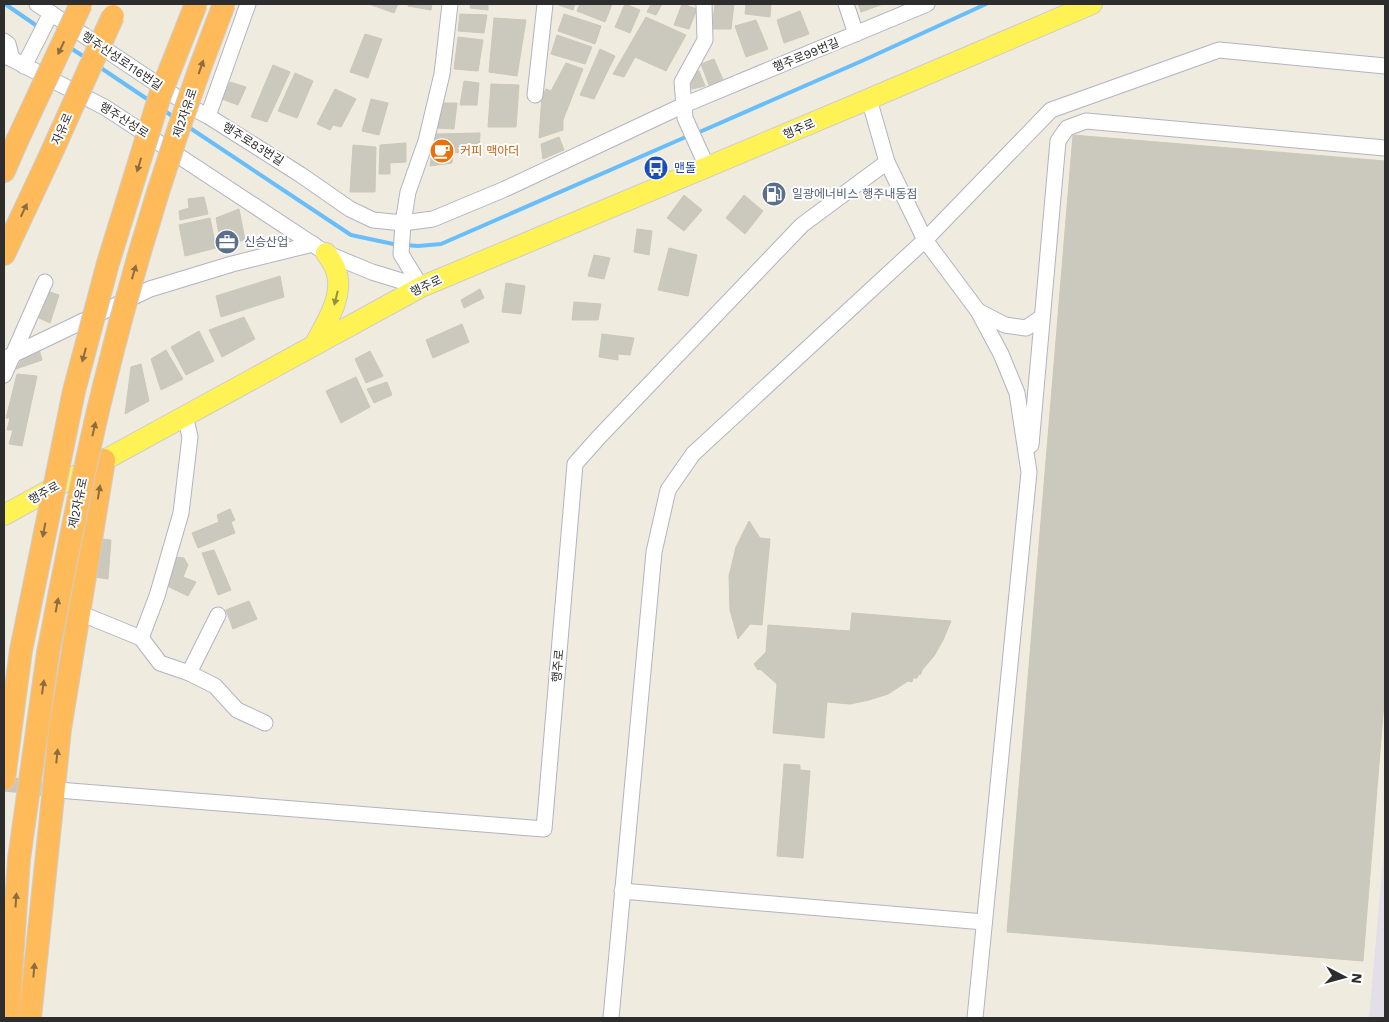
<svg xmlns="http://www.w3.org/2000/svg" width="1389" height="1022" font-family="'Work Sans','Noto Sans KR',sans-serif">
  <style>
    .industrial { fill: #e3dfe8 }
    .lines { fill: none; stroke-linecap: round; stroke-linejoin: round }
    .stream { stroke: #68bdfb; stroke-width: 4 }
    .building { fill: #cbc8be; stroke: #ccc8b7 }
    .minor-tunnel { stroke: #c9c5bb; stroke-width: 15; stroke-dasharray: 15 8; stroke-linecap: butt }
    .minor-casing { stroke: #b2b3c2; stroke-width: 17 }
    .major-casing { stroke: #cdcdcd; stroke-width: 22 }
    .highway-casing { stroke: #cdcdcd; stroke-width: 24 }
    .minor { stroke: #fff; stroke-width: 15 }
    .major { stroke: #fff255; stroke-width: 20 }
    .highway { stroke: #ffbb5a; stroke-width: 22 }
    .highway-bridge-casing { stroke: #cdcdcd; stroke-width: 24; stroke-linecap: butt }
    .highway-bridge { stroke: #ffbb5a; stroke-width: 22 }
    .oneway { fill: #8c6d41 }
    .oneway2 { fill: #969041 }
    .labels { text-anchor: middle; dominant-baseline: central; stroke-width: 4; stroke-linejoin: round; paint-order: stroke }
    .street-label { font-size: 12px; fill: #2d2d2d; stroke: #fff }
    .food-label { font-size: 12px; fill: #c56008; stroke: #fff; text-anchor: start }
    .transit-label { font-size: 12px; fill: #164399; stroke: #fff; text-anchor: start }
    .service-label { font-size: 12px; fill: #4e5e75; stroke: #fff; text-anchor: start }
  </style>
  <rect width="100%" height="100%" fill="#f0ebdf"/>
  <polygon class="industrial" points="1385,837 1385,1018 1369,1018"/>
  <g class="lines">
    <g class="stream">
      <polyline points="5,4 40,28"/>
      <polyline points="69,47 86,58"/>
      <polyline points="98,66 150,101"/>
      <polyline points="162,109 175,118"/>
      <polyline points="187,126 351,235 398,245"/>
      <polyline points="695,134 864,60 986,4"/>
      <polyline points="405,245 418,246 441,244 688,136"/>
    </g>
  </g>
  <g class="building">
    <polygon points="369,4 398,4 394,13"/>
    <polygon points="408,4 432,4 431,10 408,6"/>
    <polygon points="471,4 488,4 488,10 470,8"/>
    <polygon points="556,4 575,4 573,10"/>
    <polygon points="580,4 612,4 605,22 577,11"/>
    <polygon points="625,4 640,10 630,33 615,27"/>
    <polygon points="651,4 662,4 656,15 647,12"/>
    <polygon points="682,4 697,9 689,29 674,25"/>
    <polygon points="715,4 734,4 731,29 712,29"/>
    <polygon points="746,4 771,4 770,17 745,14"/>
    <polygon points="858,4 883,4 861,12"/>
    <polygon points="800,11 809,34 784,43 777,20"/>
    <polygon points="460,14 487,15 484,33 458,31"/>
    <polygon points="564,14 601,26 595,44 558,31"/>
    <polygon points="646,17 686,35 666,71 635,57 624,77 613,74"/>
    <polygon points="494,18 526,20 517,76 489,72"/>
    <polygon points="756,20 768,49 746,57 735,26"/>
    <polygon points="365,34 382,39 368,78 350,72"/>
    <polygon points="557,35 592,47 585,64 551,54"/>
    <polygon points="458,37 483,40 478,71 454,69"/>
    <polygon points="600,49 615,56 594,99 580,95"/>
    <polygon points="714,59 723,80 709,85 701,64"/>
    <polygon points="566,63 583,69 563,120 563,130 539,138 542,96 546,89 551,91"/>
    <polygon points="273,65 290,72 267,122 251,117"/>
    <polygon points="699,71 705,86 692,89 691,74"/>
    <polygon points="295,73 313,81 297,118 278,111"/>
    <polygon points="464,81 479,83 477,105 460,105"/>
    <polygon points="230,82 246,87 238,105 222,99"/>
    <polygon points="491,84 519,85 516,127 488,127"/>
    <polygon points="335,89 356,99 341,127 333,125 330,130 317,124"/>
    <polygon points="371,99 388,103 379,135 362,131"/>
    <polygon points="441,103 457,103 454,129 436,128"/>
    <polygon points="480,133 479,151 453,153 452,163 430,166 435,134"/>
    <polygon points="1073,135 1385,161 1385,690 1363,961 1007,932"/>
    <polygon points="559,137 564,150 543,159 541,144"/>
    <polygon points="406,143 406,162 390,163 390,174 379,174 380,145"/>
    <polygon points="353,145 376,147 375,192 350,192"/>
    <polygon points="684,195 702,210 684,231 667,218"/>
    <polygon points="744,195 763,211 745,234 726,218"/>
    <polygon points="204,197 208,214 180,220 179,211 189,208 188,199"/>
    <polygon points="239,209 245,240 221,245 216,218"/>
    <polygon points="210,218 216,248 185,256 179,225"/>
    <polygon points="637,229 652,231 649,255 634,252"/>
    <polygon points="669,248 697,255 688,296 658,290"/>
    <polygon points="594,255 610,258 604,279 588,276"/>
    <polygon points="280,276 284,297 221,317 216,296"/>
    <polygon points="506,283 525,286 521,314 502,312"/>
    <polygon points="480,289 484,298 464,308 461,300"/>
    <polygon points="50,292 59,295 50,323 39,318"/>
    <polygon points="574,302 601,304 598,320 572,320"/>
    <polygon points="244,317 255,339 222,357 209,330"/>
    <polygon points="462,324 469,342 433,358 426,340"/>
    <polygon points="199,331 214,361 186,375 171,347"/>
    <polygon points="602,334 634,338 630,355 618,354 618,360 599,357"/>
    <polygon points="39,349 42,360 16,369 22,359"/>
    <polygon points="166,350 183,379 161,390 151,359"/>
    <polygon points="370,351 383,376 366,383 355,359"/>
    <polygon points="141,364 149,401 125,414 131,367"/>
    <polygon points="17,374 37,376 22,446 9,444 13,430 7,430 10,418 6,418"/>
    <polygon points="356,377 370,407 341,423 326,391"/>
    <polygon points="387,382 392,395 374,403 367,389"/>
    <polygon points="230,509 235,520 231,522 235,533 198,548 192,533 219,522 217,515"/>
    <polygon points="749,521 760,538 770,539 762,625 750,624 738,639 730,610 729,576 736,547"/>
    <polygon points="100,539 111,540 108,579 94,577"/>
    <polygon points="214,550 231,590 218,595 202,553"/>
    <polygon points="174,557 184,558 188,565 183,577 196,582 188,596 169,587 168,577"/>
    <polygon points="249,601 257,619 233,629 226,610"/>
    <polygon points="852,613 951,621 943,640 934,656 922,670 921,674 918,675 917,678 913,678 912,682 908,681 888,694 869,700 850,704 827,702 824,738 773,733 777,684 760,669 758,670 754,664 766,652 768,625 850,631"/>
    <polygon points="784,764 800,765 800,770 810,771 803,858 777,856"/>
  </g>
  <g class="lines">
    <polyline class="minor-tunnel" points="4,784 58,790"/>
    <defs>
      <g id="minor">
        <polyline points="37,4 196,110 208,116 301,175 350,209 373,220 403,223 433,219 505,189 684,105 927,4"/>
        <polyline points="704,4 705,40 682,82 685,118 707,167"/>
        <polyline points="846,4 856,34"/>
        <polyline points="4,41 8,44 12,59"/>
        <polyline points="4,56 12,59 106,108 326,253 372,272 421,287"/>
        <polyline points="24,66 51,13"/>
        <polyline points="535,95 545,4"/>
        <polyline points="208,116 248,4"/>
        <polyline points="421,287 401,254 403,223 408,192 426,141 442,74 450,4"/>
        <polyline points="978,311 1005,325 1026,328 1042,317"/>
        <polyline points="4,359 150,289 232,264 313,244"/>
        <polyline points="4,375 45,282"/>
        <polyline points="1031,445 1058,141 1067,128 1086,121 1385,148"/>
        <polyline points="87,616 141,638 160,663 189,673 218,615"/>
        <polyline points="141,638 157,596 181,513 190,437 185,415"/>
        <polyline points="189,673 215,686 237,710 265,723"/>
        <polyline points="58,790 544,829 575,464 599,437 802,225 887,162 869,99"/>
        <polyline points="622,891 984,922"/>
        <polyline points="611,1018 654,552 668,490 693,454 925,240 887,162"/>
        <polyline points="975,1018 1029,472 1017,393 1001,354 978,311 925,240 1051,110 1219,50 1385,66"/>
      </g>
      <g id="major">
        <path d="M315,344C326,323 343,298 337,274C336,267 330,259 326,253"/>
        <polyline points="4,515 421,287 869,99 1092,4"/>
      </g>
      <g id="highway">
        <polyline points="4,171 17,141"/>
        <polyline points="4,254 50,156"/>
        <polyline points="4,779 21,650"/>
        <polyline points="8,1018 19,859 48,653"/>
        <polyline points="30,1018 60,729 104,460"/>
      </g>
    </defs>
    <use href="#minor" class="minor-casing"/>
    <use href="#major" class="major-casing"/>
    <use href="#highway" class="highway-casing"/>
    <use href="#minor" class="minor"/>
    <use href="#major" class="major"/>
    <use href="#highway" class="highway"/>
    <defs>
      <g id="highway-bridge">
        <polyline points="17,141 81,4"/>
        <polyline points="50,156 113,16"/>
        <polyline points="21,650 74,391 108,263 160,95 196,4"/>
        <path d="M48,653C65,567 81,480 102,394C134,262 175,130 224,4"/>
      </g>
    </defs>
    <use href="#highway-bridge" class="highway-bridge-casing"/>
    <use href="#highway-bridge" class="highway-bridge"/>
  </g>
  <defs><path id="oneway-solid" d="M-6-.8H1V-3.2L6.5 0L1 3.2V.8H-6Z" transform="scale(1.25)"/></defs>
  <g class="oneway">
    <use href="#oneway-solid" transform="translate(61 48) rotate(115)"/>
    <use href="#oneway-solid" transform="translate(201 67) rotate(-71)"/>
    <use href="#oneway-solid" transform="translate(139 165) rotate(107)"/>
    <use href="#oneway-solid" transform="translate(24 210) rotate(-65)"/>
    <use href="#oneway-solid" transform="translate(134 272) rotate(-74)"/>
    <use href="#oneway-solid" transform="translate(84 355) rotate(105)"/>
    <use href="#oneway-solid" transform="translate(94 429) rotate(-77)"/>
    <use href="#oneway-solid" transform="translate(99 492) rotate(-81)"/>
    <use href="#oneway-solid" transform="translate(44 530) rotate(101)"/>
    <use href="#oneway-solid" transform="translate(57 605) rotate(-79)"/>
    <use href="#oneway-solid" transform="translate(43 687) rotate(-82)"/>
    <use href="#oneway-solid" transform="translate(57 756) rotate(-84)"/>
    <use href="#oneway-solid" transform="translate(16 900) rotate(-86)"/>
    <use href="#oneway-solid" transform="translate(34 970) rotate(-85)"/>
  </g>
  <use class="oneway2" href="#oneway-solid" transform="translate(336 298) rotate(104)"/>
  <defs>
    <symbol id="cafe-disc" viewBox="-11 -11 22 22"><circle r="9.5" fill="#e8710a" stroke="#fff"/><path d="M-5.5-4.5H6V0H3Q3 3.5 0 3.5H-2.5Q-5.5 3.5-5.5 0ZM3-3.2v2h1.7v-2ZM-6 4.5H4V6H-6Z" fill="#fff"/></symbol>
    <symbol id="bus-disc" viewBox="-11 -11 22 22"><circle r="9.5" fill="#1a4fb4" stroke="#fff"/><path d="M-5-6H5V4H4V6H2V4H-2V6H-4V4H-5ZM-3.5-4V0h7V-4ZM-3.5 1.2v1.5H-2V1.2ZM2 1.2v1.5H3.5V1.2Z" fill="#fff"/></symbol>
    <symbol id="fuel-disc" viewBox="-11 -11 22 22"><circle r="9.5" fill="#5c6f8a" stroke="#fff"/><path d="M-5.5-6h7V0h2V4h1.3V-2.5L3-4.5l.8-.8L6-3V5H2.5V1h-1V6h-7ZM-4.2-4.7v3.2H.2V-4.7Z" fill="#fff"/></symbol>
    <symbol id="office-disc" viewBox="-11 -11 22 22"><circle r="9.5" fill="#5c6f8a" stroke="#fff"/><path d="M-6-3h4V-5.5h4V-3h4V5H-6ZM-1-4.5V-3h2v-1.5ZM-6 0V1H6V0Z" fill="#fff"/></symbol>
  </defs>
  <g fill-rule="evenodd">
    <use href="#cafe-disc" x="428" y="137" width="28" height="28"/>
    <use href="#bus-disc" x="642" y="154" width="28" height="28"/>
    <use href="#fuel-disc" x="760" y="180" width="28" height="28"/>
    <use href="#office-disc" x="213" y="228" width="28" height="28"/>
  </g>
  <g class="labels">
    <g class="street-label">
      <text transform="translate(806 55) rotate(-22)">행주로99번길</text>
      <text transform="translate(122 61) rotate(34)">행주산성로116번길</text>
      <text transform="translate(185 113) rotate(-71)">제2자유로</text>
      <text transform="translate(124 120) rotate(32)">행주산성로</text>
      <text transform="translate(62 129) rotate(-66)">자유로</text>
      <text transform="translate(799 129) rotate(-23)">행주로</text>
      <text transform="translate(253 144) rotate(32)">행주로83번길</text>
      <text transform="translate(426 286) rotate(-25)">행주로</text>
      <text transform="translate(44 493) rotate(-29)">행주로</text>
      <text transform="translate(78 503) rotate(-78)">제2자유로</text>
      <text transform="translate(558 666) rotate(-85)">행주로</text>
    </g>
    <g class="food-label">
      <text x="460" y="151">커피 맥아더</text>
    </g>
    <g class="transit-label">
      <text x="674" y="168">맨돌</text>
    </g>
    <g class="service-label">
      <text x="792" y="194">일광에너비스 행주내동점</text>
      <text x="244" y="242">신승산업</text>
    </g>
  </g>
  <rect width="1389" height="1022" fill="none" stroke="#2d2d2d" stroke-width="10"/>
  <g transform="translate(1344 977) rotate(96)" stroke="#ffffff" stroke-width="4" paint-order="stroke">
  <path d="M0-4L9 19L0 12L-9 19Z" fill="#2d2d2d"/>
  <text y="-8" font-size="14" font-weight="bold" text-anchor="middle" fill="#2d2d2d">N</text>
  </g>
</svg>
